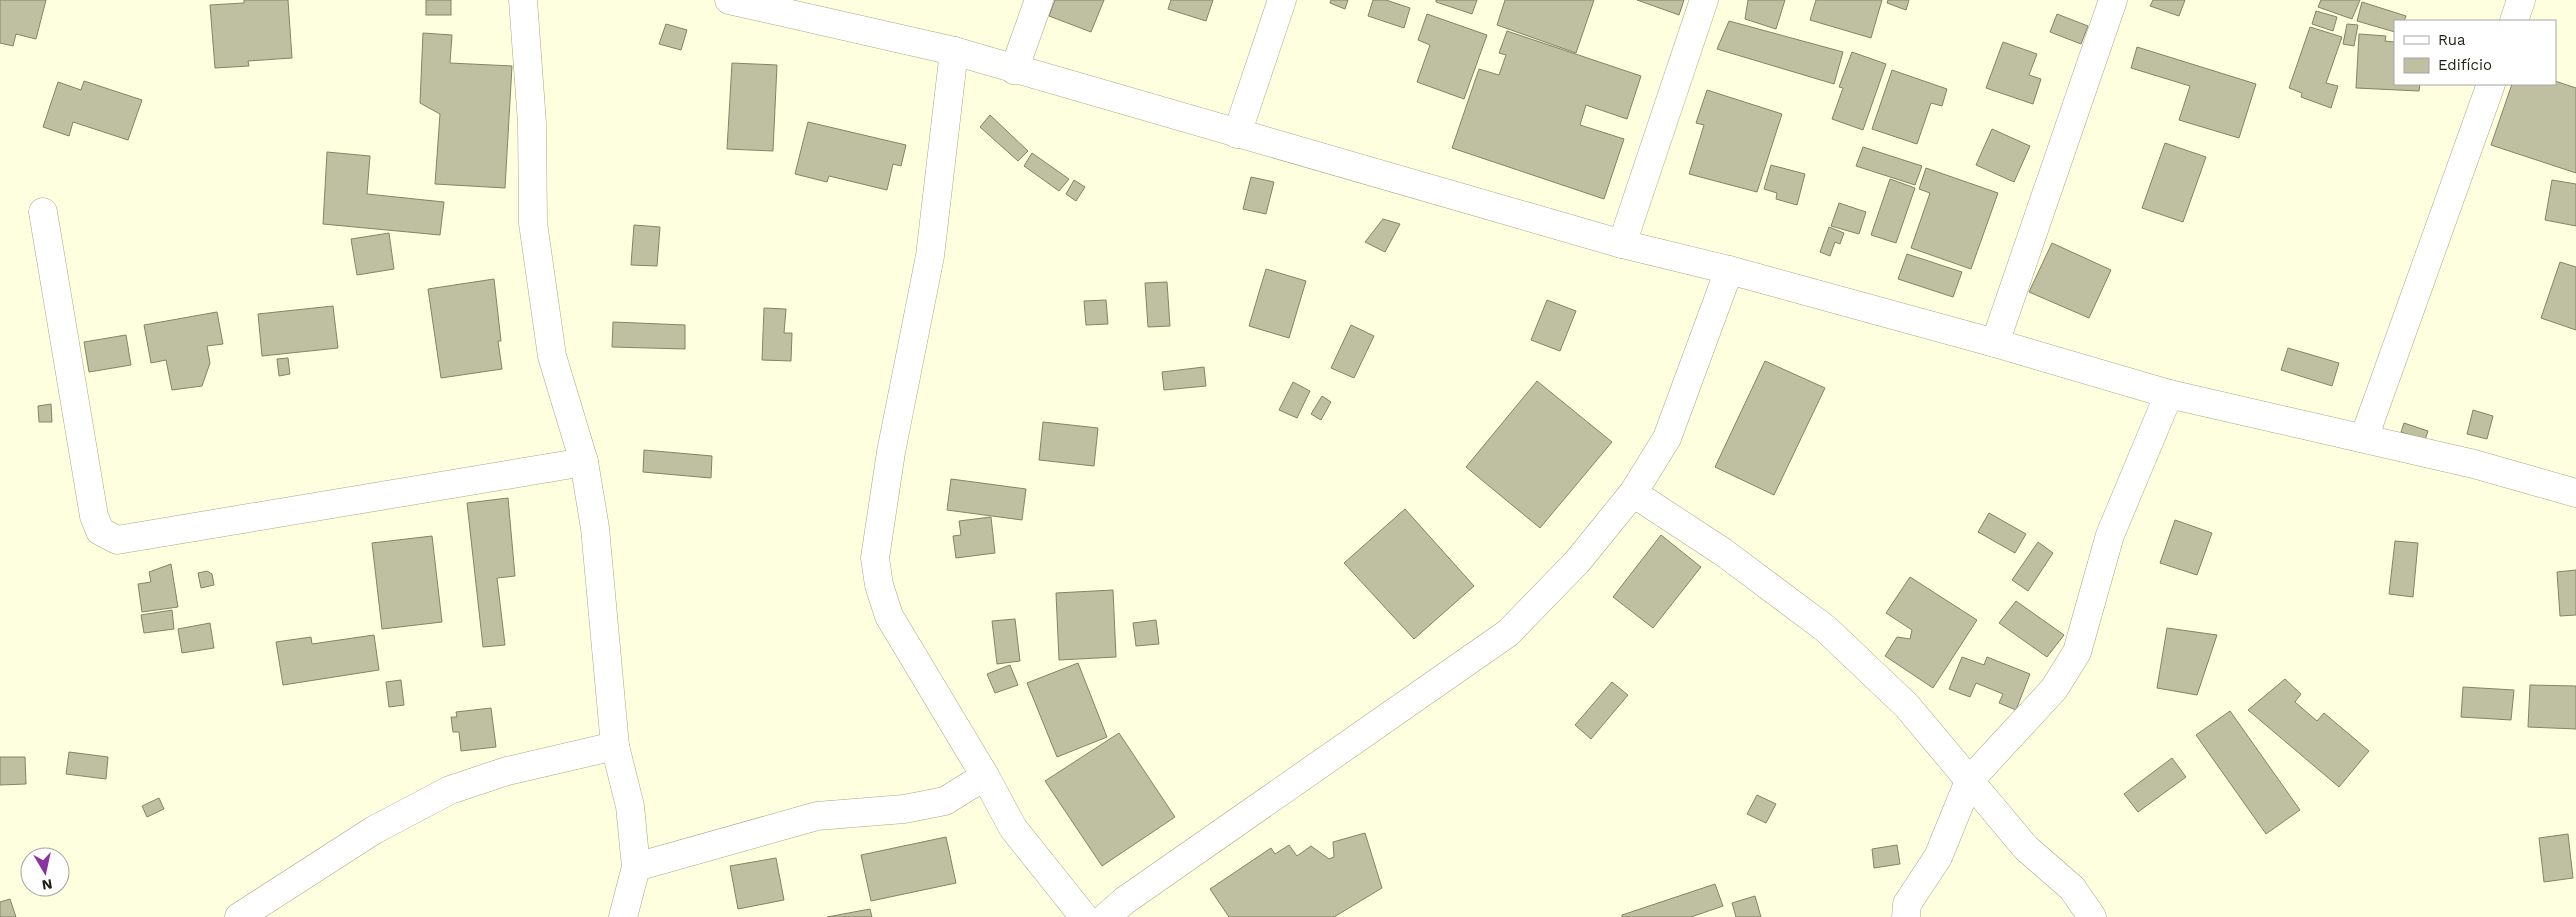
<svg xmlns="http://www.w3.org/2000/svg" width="2576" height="917" font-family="'Work Sans',sans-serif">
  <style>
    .building { fill: #bfc0a1; stroke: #838466 }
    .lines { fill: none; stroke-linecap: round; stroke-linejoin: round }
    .minor-casing { stroke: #a7a789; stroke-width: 29 }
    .minor { stroke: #fff; stroke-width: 28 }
  </style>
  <rect width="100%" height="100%" fill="#feffde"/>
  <g class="building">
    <polygon points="0,0 46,0 36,39 16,34 13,46 0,43"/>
    <polygon points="244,0 288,0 292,58 248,61 249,66 215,68 210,5 244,3"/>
    <rect x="426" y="0" width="25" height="15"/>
    <polygon points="1055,0 1104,0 1091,32 1049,16"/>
    <polygon points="1171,0 1213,0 1206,21 1168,9"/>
    <polygon points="1331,0 1348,0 1345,9 1330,3"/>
    <polygon points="1373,0 1386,0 1410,8 1404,28 1368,16"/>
    <polygon points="1436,0 1477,0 1472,14 1436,2"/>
    <polygon points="1505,0 1594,0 1576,53 1497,25"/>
    <polygon points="1637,0 1684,0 1679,15"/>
    <polygon points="1748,0 1785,0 1776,29 1745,19"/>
    <polygon points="1816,0 1882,0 1871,38 1810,20"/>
    <polygon points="1888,0 1909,0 1906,10 1887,3"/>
    <polygon points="2153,0 2185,0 2179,16 2150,6"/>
    <polygon points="2321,0 2360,0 2352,19 2318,7"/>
    <polygon points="2362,2 2406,16 2404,21 2395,21 2395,32 2357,21"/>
    <polygon points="2316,11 2337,17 2333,31 2312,24"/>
    <polygon points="1427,14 1487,35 1464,99 1417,82 1430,45 1418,40"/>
    <polygon points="2057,14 2088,26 2081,44 2050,32"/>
    <polygon points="1729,21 1843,52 1834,84 1717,49"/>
    <polygon points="666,24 687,30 681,50 659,44"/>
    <polygon points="2347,24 2358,25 2354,46 2343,44"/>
    <polygon points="2310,27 2342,37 2326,83 2338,86 2331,108 2301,97 2302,93 2289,88"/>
    <polygon points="1507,31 1641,76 1627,119 1586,105 1580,125 1624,139 1604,199 1452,148 1479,69 1499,75 1506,55 1499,53"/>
    <polygon points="423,33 452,35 450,63 512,66 505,188 435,184 440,114 420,103"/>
    <polygon points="2359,34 2386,36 2385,41 2395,42 2395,84 2420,84 2419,91 2356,88"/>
    <polygon points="2003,42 2037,54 2029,75 2041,79 2033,104 1986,88"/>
    <polygon points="2137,47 2256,84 2239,138 2179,120 2190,86 2131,68"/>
    <polygon points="1852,52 1886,64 1863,130 1832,119 1843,88 1839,87"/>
    <polygon points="732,63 777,65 773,151 727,149"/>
    <polygon points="1892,70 1947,89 1942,106 1931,103 1917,144 1872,129"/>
    <polygon points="84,81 142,100 128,140 73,122 69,136 43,127 58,82 81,90"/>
    <polygon points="2555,81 2576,88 2576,173 2491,145 2512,84 2555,84"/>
    <polygon points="1707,90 1782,114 1757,192 1689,174 1704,125 1696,123"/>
    <polygon points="990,115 1028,151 1018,161 980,127"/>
    <polygon points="808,122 906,145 901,166 893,164 887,190 829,176 827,182 795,174"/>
    <polygon points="1992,129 2030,146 2014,182 1976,165"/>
    <polygon points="2165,143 2206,157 2183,222 2142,208"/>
    <polygon points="1863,147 1922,166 1915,185 1856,166"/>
    <polygon points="327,152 370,156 367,194 444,202 440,235 323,224"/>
    <polygon points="1032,153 1069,179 1059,191 1024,166"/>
    <polygon points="1771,165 1805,174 1797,205 1776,199 1777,193 1764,189"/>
    <polygon points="1926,168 1998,193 1971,269 1911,248 1930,193 1919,189"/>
    <polygon points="1251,177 1274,182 1266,214 1243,209"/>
    <polygon points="1890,179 1915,188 1896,243 1871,235"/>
    <polygon points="1074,180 1085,187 1076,201 1066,194"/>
    <polygon points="2552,180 2576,184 2576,226 2545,220"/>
    <polygon points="1839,203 1866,212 1859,234 1831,226"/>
    <polygon points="1383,219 1400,224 1385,252 1365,242"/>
    <polygon points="634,225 660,227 657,266 631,265"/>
    <polygon points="1829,227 1844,233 1840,244 1835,242 1830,256 1820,252"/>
    <polygon points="389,233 394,269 357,275 351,239"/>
    <polygon points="2052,243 2111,270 2089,318 2029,292"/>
    <polygon points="1907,254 1962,272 1953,297 1898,279"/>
    <polygon points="2560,262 2576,267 2576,330 2541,318"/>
    <polygon points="1266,269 1306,281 1289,338 1249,326"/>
    <polygon points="494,279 501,341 498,341 502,369 441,378 428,289"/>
    <polygon points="1167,282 1170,326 1148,327 1145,283"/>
    <polygon points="1106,300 1108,324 1086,325 1084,301"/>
    <polygon points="1547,300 1576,311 1560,351 1531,340"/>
    <polygon points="333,306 338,348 262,356 258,314"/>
    <polygon points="764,308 786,309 784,333 792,333 791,361 762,360"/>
    <polygon points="217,312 223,344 207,346 210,363 202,386 172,390 166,360 151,363 144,325"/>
    <polygon points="613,322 685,325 685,349 612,347"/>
    <polygon points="1351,325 1374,336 1354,378 1331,368"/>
    <polygon points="126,335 131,365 89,372 84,342"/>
    <polygon points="2288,348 2339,363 2332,386 2281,370"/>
    <polygon points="288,358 290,374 279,376 277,359"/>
    <polygon points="1765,361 1825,388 1774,495 1715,467"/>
    <polygon points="1204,367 1206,386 1164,390 1162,372"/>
    <polygon points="1537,381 1612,442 1540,528 1466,467"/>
    <polygon points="1293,382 1310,391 1297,418 1279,410"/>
    <polygon points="1322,396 1331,402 1321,420 1311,414"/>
    <polygon points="51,404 52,422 39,422 38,406"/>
    <polygon points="2473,410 2493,416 2487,439 2467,434"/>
    <polygon points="1043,422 1098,428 1094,466 1039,460"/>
    <polygon points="2404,423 2428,431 2425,440 2401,432"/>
    <polygon points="644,450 712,456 711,478 643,472"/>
    <polygon points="951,479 1026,489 1022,520 947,510"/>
    <polygon points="508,498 515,576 497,578 505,645 483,647 467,503"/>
    <polygon points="1405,509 1474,586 1414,639 1344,563"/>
    <polygon points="1989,513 2026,534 2015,553 1978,532"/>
    <polygon points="991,517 995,553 956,558 953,536 961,535 959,521"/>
    <polygon points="2175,520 2212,533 2197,575 2160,563"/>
    <polygon points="1661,535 1701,567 1653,628 1613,597"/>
    <polygon points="432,536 442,622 382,629 372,543"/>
    <polygon points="2395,541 2418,543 2413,597 2389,594"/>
    <polygon points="2038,542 2053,553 2028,591 2012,580"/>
    <polygon points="171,564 178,607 142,612 138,584 151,582 149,572"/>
    <polygon points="2576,570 2576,615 2560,616 2557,572"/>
    <polygon points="207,571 212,574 214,585 201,588 198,573"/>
    <polygon points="1910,577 1977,620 1933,688 1885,656 1897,637 1910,639 1912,630 1886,613"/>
    <polygon points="1113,590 1116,657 1059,660 1056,593"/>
    <polygon points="2016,601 2064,635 2047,657 1999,623"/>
    <polygon points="172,610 174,629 144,633 141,615"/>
    <polygon points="1015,619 1020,661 997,664 992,621"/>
    <polygon points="1156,620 1159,644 1136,646 1133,623"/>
    <polygon points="210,623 214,648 182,653 178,629"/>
    <polygon points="2167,628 2217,635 2197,695 2157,688"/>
    <polygon points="374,635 379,670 283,685 276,642 311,637 312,644"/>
    <polygon points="1962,657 1984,665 1987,657 2030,674 2016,710 1999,703 2003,694 1976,683 1970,697 1949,689"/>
    <polygon points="1078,663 1107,737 1057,757 1027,683"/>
    <polygon points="1010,665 1018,685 995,693 987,674"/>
    <polygon points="2285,679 2301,694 2295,702 2317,721 2324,713 2369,751 2339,787 2248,710"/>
    <polygon points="401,680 404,705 389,707 386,682"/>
    <polygon points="1612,682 1628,695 1591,739 1575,725"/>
    <polygon points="2530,685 2576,686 2576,729 2528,727"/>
    <polygon points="2463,687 2514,690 2511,720 2461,717"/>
    <polygon points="491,708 496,747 461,751 459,732 453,732 451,717 457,717 456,712"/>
    <polygon points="2230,711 2300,810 2266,834 2196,735"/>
    <polygon points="1119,733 1175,817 1102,866 1045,781"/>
    <polygon points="69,752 108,757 106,779 66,774"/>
    <polygon points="0,757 25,757 26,784 0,785"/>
    <polygon points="2172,758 2186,777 2138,812 2124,794"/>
    <polygon points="1757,795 1776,804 1766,823 1747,814"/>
    <polygon points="159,798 164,809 147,817 142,806"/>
    <polygon points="1365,833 1382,888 1334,917 1229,917 1210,889 1271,848 1275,854 1289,845 1297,856 1311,846 1329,859 1334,857 1333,842"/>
    <polygon points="2568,834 2573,878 2544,882 2539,838"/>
    <polygon points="946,837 956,883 871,901 861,855"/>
    <polygon points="1897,845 1900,864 1874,868 1872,849"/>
    <polygon points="776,858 784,900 738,909 730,866"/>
    <polygon points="1715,884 1723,906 1691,917 1622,917 1622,915"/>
    <polygon points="1755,896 1761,917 1736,917 1732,903"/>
    <polygon points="10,899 16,917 0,917 0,902"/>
    <polygon points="870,909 872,917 827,917"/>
  </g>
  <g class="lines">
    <defs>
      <g id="minor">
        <polyline points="523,0 532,123 533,223 552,356 584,462 595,528 615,746 630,806 636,867 623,917"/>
        <polyline points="729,0 954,51 1622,244 1729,270 1995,343 2169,394 2474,464 2576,493"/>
        <polyline points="2514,21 2521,0"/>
        <polyline points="954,51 930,256 891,452 875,558 879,585 889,616 985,776 1013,828 1084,917"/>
        <polyline points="1014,70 1039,0"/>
        <polyline points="1237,134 1282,0"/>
        <polyline points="43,212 94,516 100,531 117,540 584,462"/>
        <polyline points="1622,244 1704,0"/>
        <polyline points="1995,343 2113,0"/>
        <polyline points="2364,438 2491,84"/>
        <polyline points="1633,493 1723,552 1826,629 1907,706 2026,848 2072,888 2092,917"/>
        <polyline points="636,867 817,816 904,809 945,801 985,776"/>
        <polyline points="239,917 374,830 450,790 507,771 615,746"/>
        <polyline points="1106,917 1124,901 1508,633 1577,562 1633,493 1667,438 1729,270"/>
        <polyline points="1906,917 1907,904 1938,857 1969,781 2054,689 2077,652 2110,535 2169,394"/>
      </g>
    </defs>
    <use href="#minor" class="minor-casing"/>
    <use href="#minor" class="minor"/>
  </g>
  <rect x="2394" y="20" width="162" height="65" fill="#ffffff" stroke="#a5a5a1"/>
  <rect x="2404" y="36" width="25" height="8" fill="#ffffff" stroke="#a5a5a1"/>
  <text x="2438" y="45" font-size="15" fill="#1f1f13">Rua</text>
  <rect x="2404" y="58" width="25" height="15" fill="#bfc0a1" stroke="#a5a5a1"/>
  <text x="2438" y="70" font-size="15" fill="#1f1f13">Edifício</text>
  <g transform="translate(45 872) rotate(171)"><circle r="24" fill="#ffffff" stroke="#a5a5a1"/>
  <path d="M0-4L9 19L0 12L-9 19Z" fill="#8a34a1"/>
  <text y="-8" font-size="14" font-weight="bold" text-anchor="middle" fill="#1f1f13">N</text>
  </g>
</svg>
